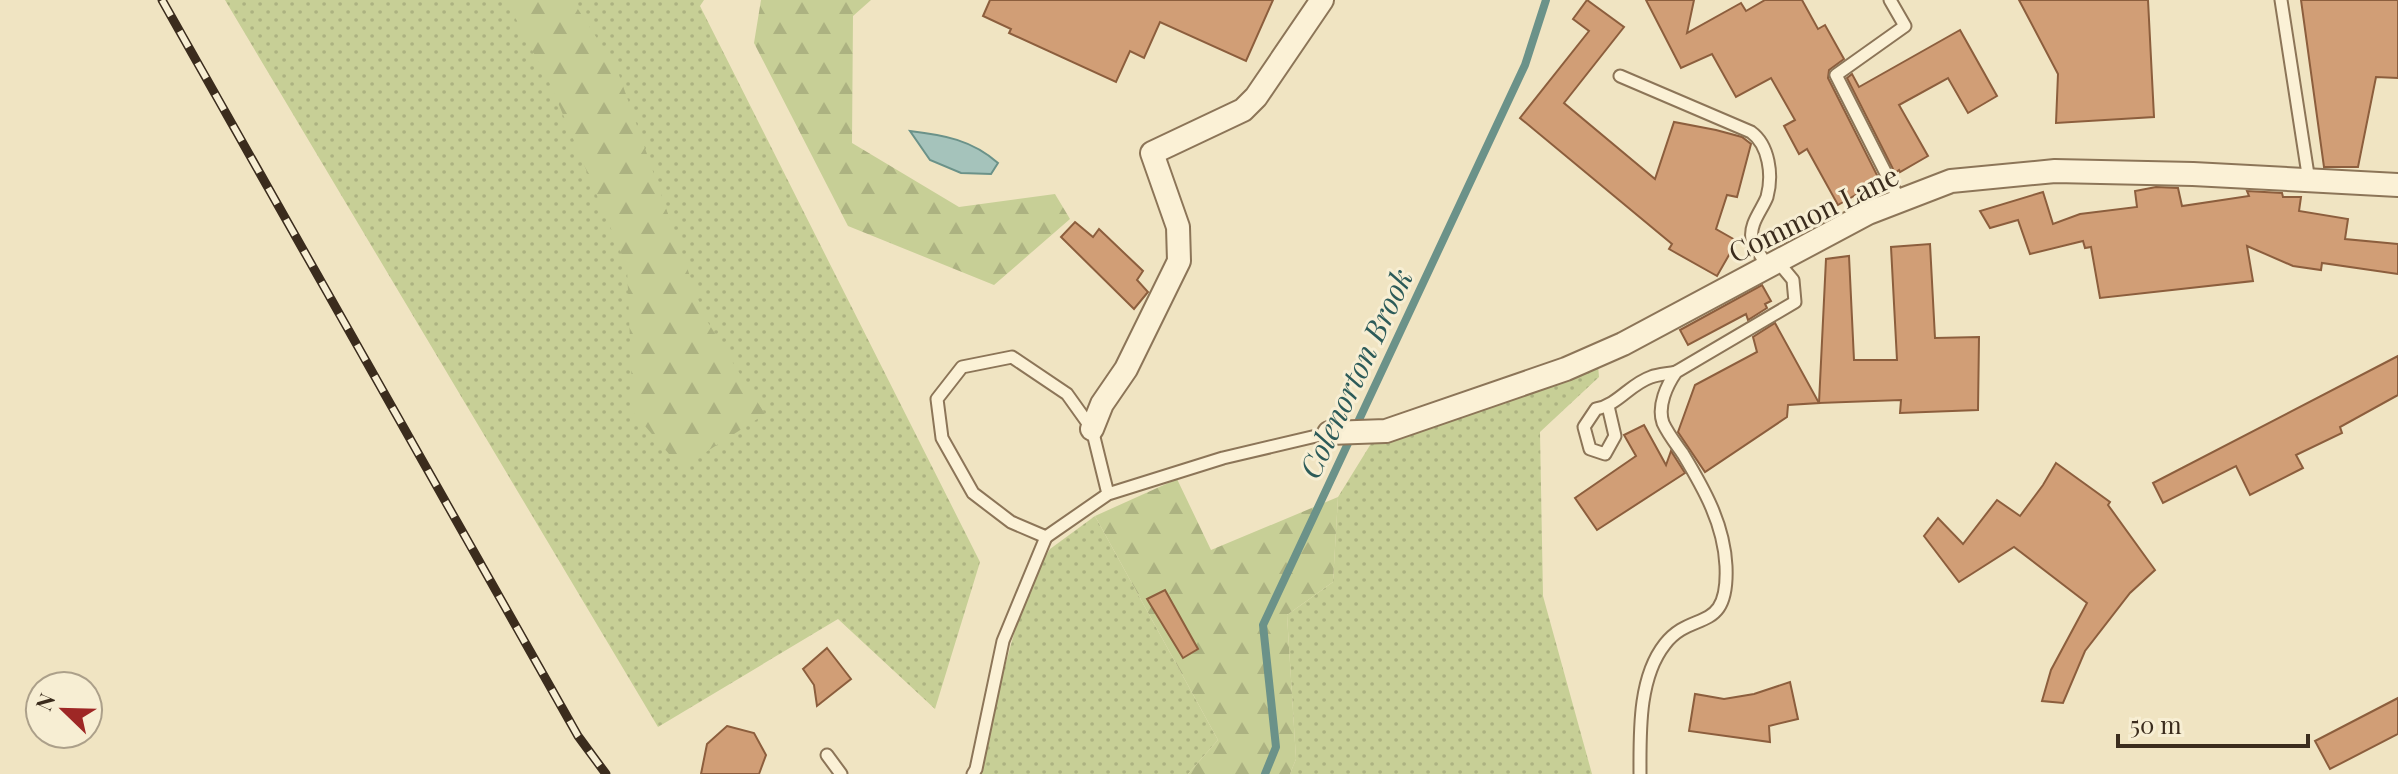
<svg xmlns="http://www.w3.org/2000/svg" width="2398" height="774" font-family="'Playfair Display',serif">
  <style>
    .grass { fill: url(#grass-dots) }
    .forest { fill: url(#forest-firs) }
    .water { fill: #a5c3bb; stroke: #6b9289; stroke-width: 2 }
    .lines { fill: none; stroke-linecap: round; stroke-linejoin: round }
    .stream { stroke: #6b9289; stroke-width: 8 }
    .building { fill: #d19e76; stroke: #8c5e3d; stroke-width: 2 }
    .lane-casing { stroke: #8c7558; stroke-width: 15 }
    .street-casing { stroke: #8c7558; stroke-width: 26 }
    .lane { stroke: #fbf1d6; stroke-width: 11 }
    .street { stroke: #fbf1d6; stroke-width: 22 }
    .rail-casing { stroke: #3b2c1d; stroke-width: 9 }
    .rail { stroke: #f7eed3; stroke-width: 6; stroke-dasharray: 18; stroke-linecap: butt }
    .labels { text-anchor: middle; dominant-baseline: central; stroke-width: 6; stroke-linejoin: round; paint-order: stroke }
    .street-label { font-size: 28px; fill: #3b2c1d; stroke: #f7eed3 }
    .water-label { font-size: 30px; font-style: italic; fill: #2c5b59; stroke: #f7eed3 }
  </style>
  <defs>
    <pattern id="grass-dots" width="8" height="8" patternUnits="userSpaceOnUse" patternTransform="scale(2)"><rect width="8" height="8" fill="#c7cf96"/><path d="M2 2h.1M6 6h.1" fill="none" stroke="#acb281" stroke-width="1.8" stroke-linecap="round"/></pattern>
    <pattern id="forest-firs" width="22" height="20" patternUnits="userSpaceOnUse" patternTransform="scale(2)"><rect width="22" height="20" fill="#c7cf96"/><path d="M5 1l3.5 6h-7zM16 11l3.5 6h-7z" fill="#acb281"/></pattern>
  </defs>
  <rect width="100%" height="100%" fill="#f0e4c2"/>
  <g class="grass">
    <polygon points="225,0 704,0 700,6 980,562 935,709 838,619 658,727"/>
    <polygon points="1598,365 1599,377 1540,432 1543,596 1592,774 1290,774 1296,759 1287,615 1333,582 1338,497 1372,442"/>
    <polygon points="1095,516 1218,740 1188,774 975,774 1027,587 1050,549"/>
  </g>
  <g class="forest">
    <polygon points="506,0 572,0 617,69 704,316 765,414 681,468 633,412 627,267 551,86"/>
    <polygon points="761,0 871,0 853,16 852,143 959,207 1055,194 1070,219 994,285 848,226 754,43"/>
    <polygon points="1177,479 1211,550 1338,497 1333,582 1287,615 1296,759 1290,774 1188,774 1218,740 1095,516"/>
  </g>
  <path class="water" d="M910,131C944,135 972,140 998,163L991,174L961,173L930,160Z"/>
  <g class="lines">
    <polyline class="stream" points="1265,774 1276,747 1263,625 1525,65 1546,0"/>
  </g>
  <g class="building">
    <polygon points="990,0 1273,0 1246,61 1160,22 1144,58 1130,51 1116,82 1009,33 1011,29 983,16"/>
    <polygon points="1587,0 1624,27 1564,103 1655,179 1674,122 1716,130 1742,137 1751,144 1737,197 1727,195 1716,229 1737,241 1717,276 1669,249 1672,244 1520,118 1589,31 1573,19"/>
    <polygon points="1646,0 1694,0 1687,33 1741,3 1746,11 1765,0 1802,0 1818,29 1825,25 1844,59 1829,70 1828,78 1880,181 1838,205 1807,149 1799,154 1784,126 1795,120 1771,78 1736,97 1712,54 1681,68"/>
    <polygon points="2019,0 2148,0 2154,117 2056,123 2058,74"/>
    <polygon points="2301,0 2398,0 2398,78 2376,77 2358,167 2324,167"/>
    <polygon points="1960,30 1997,96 1968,113 1948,78 1899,105 1928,156 1900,172 1899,170 1895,173 1847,78 1852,74 1859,87"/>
    <polygon points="2156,187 2178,188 2182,206 2249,196 2247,191 2282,193 2283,197 2301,197 2299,211 2348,219 2345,239 2398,244 2398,274 2322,263 2321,270 2293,266 2247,246 2253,281 2100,298 2091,247 2085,248 2083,241 2030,254 2018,220 1990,228 1980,211 2043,192 2053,224 2080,214 2137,207 2135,191"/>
    <polygon points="1075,222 1093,237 1099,229 1143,271 1137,280 1148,292 1134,309 1061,237"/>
    <polygon points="1930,244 1935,338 1979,337 1978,410 1900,413 1901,400 1819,403 1826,259 1849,256 1854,360 1897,360 1891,247"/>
    <polygon points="1762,285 1771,301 1765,304 1767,308 1748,320 1746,314 1688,345 1680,330"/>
    <polygon points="1775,323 1819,403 1788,405 1787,417 1705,472 1678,432 1695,385 1757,352 1753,337"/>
    <polygon points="2398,356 2398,395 2340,427 2342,433 2296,455 2303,468 2250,495 2236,466 2163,503 2153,483"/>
    <polygon points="1644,425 1666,465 1671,451 1685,473 1597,530 1575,498 1636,456 1624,435"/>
    <polygon points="2056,463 2110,502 2108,505 2155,570 2130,593 2085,651 2063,703 2042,701 2051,670 2087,603 2014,547 1959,582 1924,536 1938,518 1963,544 1997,500 2020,516 2043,485"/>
    <polygon points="1165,590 1198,649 1183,658 1147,599"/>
    <polygon points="827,648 851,679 817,706 814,685 803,669"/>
    <polygon points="1790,682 1798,719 1769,726 1770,742 1689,731 1695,694 1724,699 1754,694"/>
    <polygon points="2398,698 2398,734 2330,769 2315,741"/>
    <polygon points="727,726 754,733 766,755 759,774 701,774 707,744"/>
  </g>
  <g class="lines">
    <defs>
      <g id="lane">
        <polyline points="1890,0 1905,26 1836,75 1900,201"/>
        <polyline points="2281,0 2309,181"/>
        <path d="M1620,76L1751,132C1769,145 1773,175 1767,197C1762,210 1749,224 1752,239C1755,248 1763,259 1768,267"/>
        <path d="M1608,406L1615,436L1605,454L1590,449L1584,427L1596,409C1618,405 1630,384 1651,377C1659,374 1668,374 1676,372"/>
        <polyline points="1108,494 1092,429 1067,394 1012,357 962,367 937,399 942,438 973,493 1011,522 1046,537 1108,494 1223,458 1329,433"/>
        <polyline points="827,755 841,774"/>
        <polyline points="973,774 976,769 1003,641 1046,537"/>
        <path d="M1640,774C1640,733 1638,678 1665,644C1692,609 1729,635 1726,566C1724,524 1704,489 1683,454C1676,444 1668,434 1663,423C1657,406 1667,385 1676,372L1795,302L1793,280L1778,262"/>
      </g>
      <g id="street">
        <polyline points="1092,429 1102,404 1126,369 1179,261 1178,227 1152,153 1243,110 1256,97 1322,0"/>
        <polyline points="1329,433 1386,431 1566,369 1623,344 1868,213 1951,181 2055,171 2193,174 2398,185"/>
      </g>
    </defs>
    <use href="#lane" class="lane-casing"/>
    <use href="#street" class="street-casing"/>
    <use href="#lane" class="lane"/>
    <use href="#street" class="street"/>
    <defs>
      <polyline id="rail" points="162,0 578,736 606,774"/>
    </defs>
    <use href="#rail" class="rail-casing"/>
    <use href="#rail" class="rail"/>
  </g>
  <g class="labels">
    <g class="street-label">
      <text transform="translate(1813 213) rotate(-26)">Common Lane</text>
    </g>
    <g class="water-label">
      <text transform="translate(1355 373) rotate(-65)">Colenorton Brook</text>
    </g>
  </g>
  <g transform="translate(64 710) rotate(293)"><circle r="38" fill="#f7eed3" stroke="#aca08a" stroke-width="2"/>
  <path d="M0-6L14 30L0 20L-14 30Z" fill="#9e2725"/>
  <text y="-12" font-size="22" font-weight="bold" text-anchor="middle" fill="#3b2c1d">N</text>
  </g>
  <path d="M2118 734v12h190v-12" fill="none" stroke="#3b2c1d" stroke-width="4"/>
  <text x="2130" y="734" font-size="24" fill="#3b2c1d" stroke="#f7eed3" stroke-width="6" paint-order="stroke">50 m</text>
</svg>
